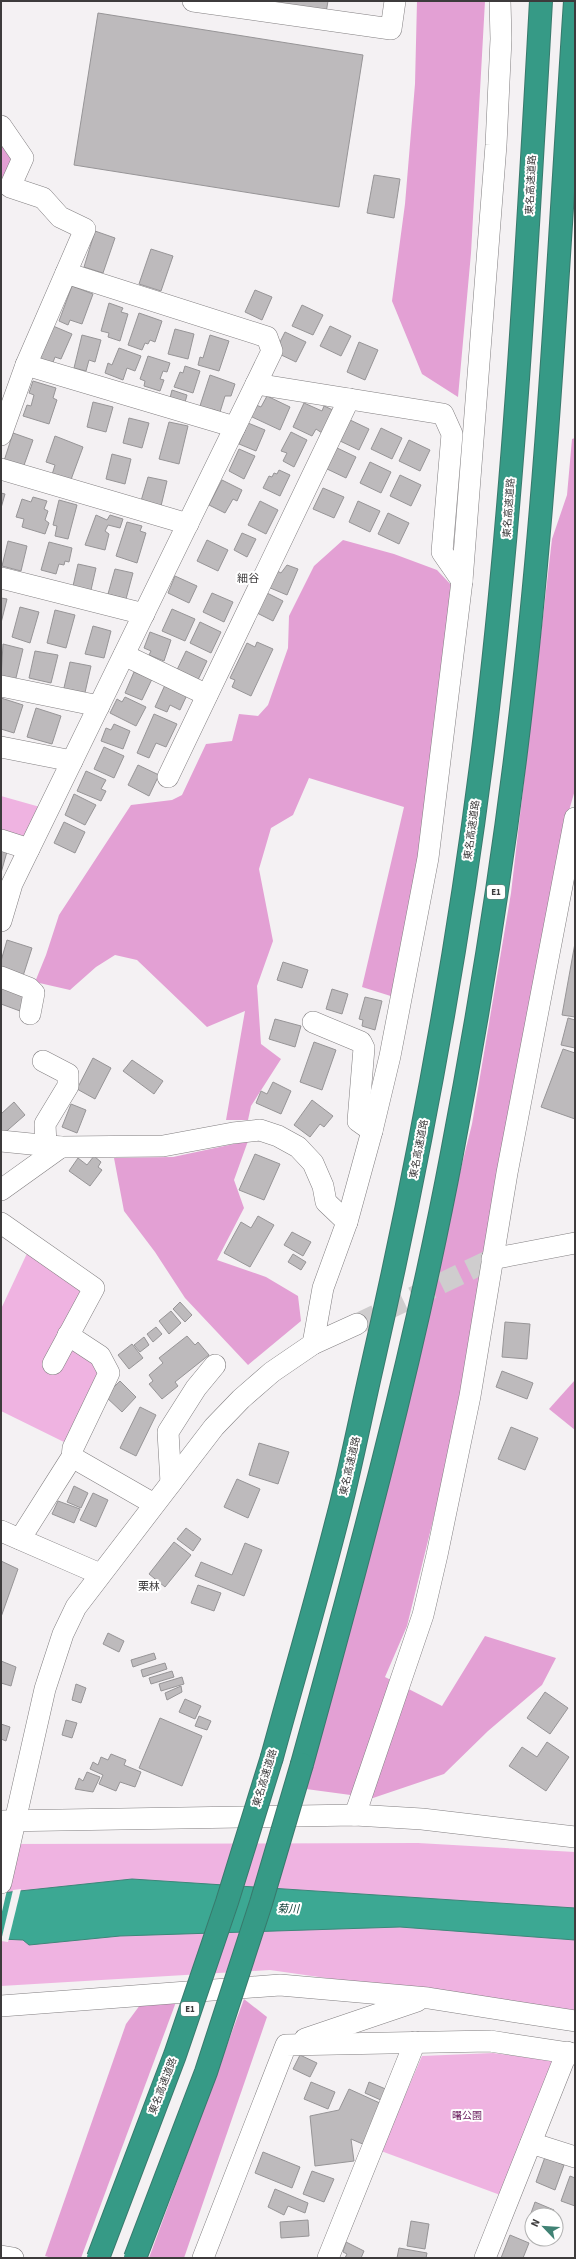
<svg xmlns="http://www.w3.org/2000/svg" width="576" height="2259" font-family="'Source Sans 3','Noto Sans JP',sans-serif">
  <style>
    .green { fill: #efb3e1 }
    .forest { fill: #e3a0d4 }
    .water { fill: #3ca893; stroke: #3c8779 }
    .pier { fill: #f4f1f3 }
    .building { fill: #bdbabc; stroke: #979597 }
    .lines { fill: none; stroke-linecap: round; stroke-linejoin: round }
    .minor-tunnel { stroke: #cfcdce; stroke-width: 21; stroke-dasharray: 21 10; stroke-linecap: butt }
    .minor-casing { stroke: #827f81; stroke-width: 22 }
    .highway-casing { stroke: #38796c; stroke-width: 24 }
    .minor { stroke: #fff; stroke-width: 21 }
    .highway { stroke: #369a86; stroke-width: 22 }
    .highway-bridge-casing { stroke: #38796c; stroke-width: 24; stroke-linecap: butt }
    .highway-bridge { stroke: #369a86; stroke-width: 22 }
    .labels { text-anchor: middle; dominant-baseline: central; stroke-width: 4; stroke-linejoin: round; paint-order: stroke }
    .shield { fill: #fff; stroke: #777676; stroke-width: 1 }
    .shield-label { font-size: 9px; font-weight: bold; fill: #3d3b3c }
    .street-label { font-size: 10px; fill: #3d3b3c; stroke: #fff }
    .park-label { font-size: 10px; fill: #671a5b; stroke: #fff }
    .neighbourhood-label { font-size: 11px; fill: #3d3b3c; stroke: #fff }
    .water-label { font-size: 11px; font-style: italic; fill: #124138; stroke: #fff }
  </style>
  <rect width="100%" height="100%" fill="#f4f1f3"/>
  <g class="green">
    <polygon points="1,796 40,807 26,837 1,833"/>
    <polygon points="30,1247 92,1286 65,1337 106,1373 68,1444 1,1411 1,1309"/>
    <polygon points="418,1843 575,1852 575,2020 466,1998 270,1970 1,1986 1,1844"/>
    <polygon points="493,2053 555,2061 503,2196 381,2151 422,2056"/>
  </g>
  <g class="forest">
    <polygon points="417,1 485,1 471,253 458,397 422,374 392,301 405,204 415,84"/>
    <polygon points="1,137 15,156 1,186"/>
    <polygon points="575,438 575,790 564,828 467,1382 407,1626 385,1677 442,1706 485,1636 556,1658 542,1685 488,1731 444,1774 373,1798 306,1789 472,1124 511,893 552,539 567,495 572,439"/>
    <polygon points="343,540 394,554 437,570 454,588 437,730 397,998 362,987 404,807 309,778 293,815 271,828 259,869 273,941 257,986 261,1044 281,1059 251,1106 248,1120 226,1120 245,1011 207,1027 137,960 115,955 96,967 70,990 35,982 46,955 59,915 131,805 172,800 182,795 206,744 232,741 239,714 258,716 268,705 288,648 289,616 314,566"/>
    <polygon points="248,1141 234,1180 244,1208 217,1260 266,1277 298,1296 301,1321 248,1365 185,1298 155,1252 124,1211 114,1158 173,1157"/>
    <polygon points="575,1380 575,1430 549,1409"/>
    <polygon points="244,1999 267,2017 184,2258 149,2258"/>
    <polygon points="176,2002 81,2258 52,2258 45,2256 126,2024 140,2005"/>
  </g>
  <polygon class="water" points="132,1879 575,1908 575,1940 400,1927 120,1936 29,1945 23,1940 1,1939 1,1893"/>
  <g class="pier">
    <polygon points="21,1889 8,1942 1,1941 13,1890"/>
    <polygon points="7,1890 1,1916 1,1891"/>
  </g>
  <g class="building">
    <polygon points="254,1 328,1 326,13"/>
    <polygon points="98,13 363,55 339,207 74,165"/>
    <polygon points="374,175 400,179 394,218 367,213"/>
    <polygon points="95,231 115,238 103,273 84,267"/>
    <polygon points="151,249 173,256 161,291 139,284"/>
    <polygon points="72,286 93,294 82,324 70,320 68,325 59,321"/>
    <polygon points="255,290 272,297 262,320 245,312"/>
    <polygon points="109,303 123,308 121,312 128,314 120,341 108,337 109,333 101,331"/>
    <polygon points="302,305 323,315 313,335 292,326"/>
    <polygon points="139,313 162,321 155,342 150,340 148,344 145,343 142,350 128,345"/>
    <polygon points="53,326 72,334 61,359 55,357 52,365 39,359"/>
    <polygon points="330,326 351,336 341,356 320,346"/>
    <polygon points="175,329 194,334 188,359 168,354"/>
    <polygon points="285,332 306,342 296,362 275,352"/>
    <polygon points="82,335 101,340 95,362 89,360 86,371 74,368"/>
    <polygon points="210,335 229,341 219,371 198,365 200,357 203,358"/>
    <polygon points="359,342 378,350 365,380 347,372"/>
    <polygon points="119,348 141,356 135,371 127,368 123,380 105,373 108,363 112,365"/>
    <polygon points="148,356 170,363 167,372 163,371 160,379 164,380 160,391 144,386 145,381 140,379"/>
    <polygon points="185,366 200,371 193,393 174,387 180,372 183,373"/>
    <polygon points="210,375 235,384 231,396 225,396 220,412 212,409 210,416 198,412"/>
    <polygon points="33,381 56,388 53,398 57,400 49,424 23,416 27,405 31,406 34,395 29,393"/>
    <polygon points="172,390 187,395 184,406 169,402"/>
    <polygon points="267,396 290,407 280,430 250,416 256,405 261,407"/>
    <polygon points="93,402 113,407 106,432 87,427"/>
    <polygon points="304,403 322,411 324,406 333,410 322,433 316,429 312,436 293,427"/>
    <polygon points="129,418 149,423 142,448 123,443"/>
    <polygon points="348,419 369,429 359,450 338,440"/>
    <polygon points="169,422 188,426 179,464 159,459"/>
    <polygon points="248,423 265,430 256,451 239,444"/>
    <polygon points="381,428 402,438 392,459 371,449"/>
    <polygon points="291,432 307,440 294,467 283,461 287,453 281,451"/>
    <polygon points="13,433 33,440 23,468 4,461"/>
    <polygon points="55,436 83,447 69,485 51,478 55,465 46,462"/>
    <polygon points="409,440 430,450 420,471 399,461"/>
    <polygon points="335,447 356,457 346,478 325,468"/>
    <polygon points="239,449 255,456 244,479 229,471"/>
    <polygon points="112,454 131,459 125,484 106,479"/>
    <polygon points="370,462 391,472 381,493 360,483"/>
    <polygon points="279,470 290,475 280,496 263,488 269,476 272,477 274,473 277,474"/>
    <polygon points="400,475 421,485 411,506 390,496"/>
    <polygon points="148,477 167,481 161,506 141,501"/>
    <polygon points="222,480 242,490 237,501 233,499 225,513 209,505"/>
    <polygon points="323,488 344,497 334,518 313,509"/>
    <polygon points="1,493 5,494 1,508"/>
    <polygon points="33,497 47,501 44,509 48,511 45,520 49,523 45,534 22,527 24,519 16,517 22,499 31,502"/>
    <polygon points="59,500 77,505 68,539 55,536 57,526 53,525"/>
    <polygon points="260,501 278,510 266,534 248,525"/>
    <polygon points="358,501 380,511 370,532 349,522"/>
    <polygon points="388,513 409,523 399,544 378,534"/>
    <polygon points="96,515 107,520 110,515 123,519 120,528 108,525 105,531 109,534 105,550 85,545"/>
    <polygon points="127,522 142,526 140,531 146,533 137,563 116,556"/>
    <polygon points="242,533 256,539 247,557 234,550"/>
    <polygon points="207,540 228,550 218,571 197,561"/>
    <polygon points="8,541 27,546 21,571 2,566"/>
    <polygon points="49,542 72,548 69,562 65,561 64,565 59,564 56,574 41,570"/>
    <polygon points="78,564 96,568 91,590 73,586"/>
    <polygon points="287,565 298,569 287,595 268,587 277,571 281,573"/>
    <polygon points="115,569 133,573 126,599 108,594"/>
    <polygon points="175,576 197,586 189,603 168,593"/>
    <polygon points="265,592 283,601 273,621 255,612"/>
    <polygon points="212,593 233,602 224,622 203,612"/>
    <polygon points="1,598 7,599 1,623"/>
    <polygon points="20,607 39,612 30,643 12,637"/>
    <polygon points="172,609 195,619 185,641 162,631"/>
    <polygon points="55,610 75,615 66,648 47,643"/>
    <polygon points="200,622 221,632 211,653 190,643"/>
    <polygon points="93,626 111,631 104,658 85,654"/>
    <polygon points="150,632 171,640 164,661 149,655 151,651 144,648"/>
    <polygon points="257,642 273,649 251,696 232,687 235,680 230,678 247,643 255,647"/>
    <polygon points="3,644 23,649 15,682 1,679"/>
    <polygon points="35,651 58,655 51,683 29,678"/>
    <polygon points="186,651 207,661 197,682 176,672"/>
    <polygon points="70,662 91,666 84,697 63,692"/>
    <polygon points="134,672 152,679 142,700 125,693"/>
    <polygon points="165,685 187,695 180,710 170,705 167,712 155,707"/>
    <polygon points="125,697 146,707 136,726 110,713 117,699 122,702"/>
    <polygon points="1,698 23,705 14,733 1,729"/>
    <polygon points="36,708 61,716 52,744 27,737"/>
    <polygon points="154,714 177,724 166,747 156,743 149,758 137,753"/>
    <polygon points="114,724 130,731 123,749 101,741 106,728 111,730"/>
    <polygon points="104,747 124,756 114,778 94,769"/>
    <polygon points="138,765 159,775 149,796 128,785"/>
    <polygon points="86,771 106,780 101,789 106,791 101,801 77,791"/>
    <polygon points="74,794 96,805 85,825 65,815"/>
    <polygon points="64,822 85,832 75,853 54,843"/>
    <polygon points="1,846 8,848 1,873"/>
    <polygon points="7,940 32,948 23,976 1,969 1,961"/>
    <polygon points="575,943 575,1017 562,1015"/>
    <polygon points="283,962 308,970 302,988 277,980"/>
    <polygon points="1,984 26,993 20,1011 1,1004"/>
    <polygon points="332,989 348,994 342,1014 326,1009"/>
    <polygon points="365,997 382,1001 375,1030 362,1026 363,1020 359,1019"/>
    <polygon points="568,1018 575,1020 575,1048 561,1045"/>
    <polygon points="275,1019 301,1026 295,1047 269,1039"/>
    <polygon points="314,1042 336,1050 322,1090 300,1082"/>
    <polygon points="563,1049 575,1053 575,1119 541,1107"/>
    <polygon points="93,1058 111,1068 95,1099 77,1089"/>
    <polygon points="132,1060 163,1081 154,1094 123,1071"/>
    <polygon points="273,1082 291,1091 281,1114 256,1103 261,1091 267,1094"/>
    <polygon points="312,1100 333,1116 324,1127 320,1124 310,1137 294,1125"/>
    <polygon points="14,1102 25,1115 1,1136 1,1114"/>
    <polygon points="71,1104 86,1110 77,1133 62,1127"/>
    <polygon points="255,1154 280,1164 264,1200 239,1190"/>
    <polygon points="94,1156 101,1162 98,1167 102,1170 90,1186 69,1171 78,1158 87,1165"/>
    <polygon points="258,1216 274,1225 250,1267 224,1253 241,1222 251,1228"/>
    <polygon points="292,1232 311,1242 303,1256 284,1245"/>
    <polygon points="293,1254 306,1262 301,1270 288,1262"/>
    <polygon points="180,1302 192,1315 185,1322 173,1309"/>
    <polygon points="171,1311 181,1323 169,1334 159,1321"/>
    <polygon points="505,1322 530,1324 527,1359 502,1357"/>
    <polygon points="156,1327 162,1334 153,1342 147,1334"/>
    <polygon points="187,1336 195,1345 198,1342 209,1355 175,1382 178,1386 162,1399 149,1384 153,1381 149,1375 163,1363 159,1358"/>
    <polygon points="144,1337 149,1345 140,1352 134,1345"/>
    <polygon points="132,1344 143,1358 129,1369 118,1355"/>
    <polygon points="502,1371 533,1383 527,1399 496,1387"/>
    <polygon points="120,1381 136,1397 122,1412 105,1396"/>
    <polygon points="140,1407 156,1415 136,1456 120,1448"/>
    <polygon points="511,1427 538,1438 525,1470 498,1459"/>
    <polygon points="259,1443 289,1452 278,1484 249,1475"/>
    <polygon points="237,1479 260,1489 248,1518 224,1507"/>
    <polygon points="74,1486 88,1493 81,1508 67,1502"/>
    <polygon points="93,1493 108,1500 96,1527 80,1520"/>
    <polygon points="58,1501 80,1509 74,1523 52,1514"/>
    <polygon points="186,1528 201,1539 193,1551 177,1539"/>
    <polygon points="174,1542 191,1555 165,1587 149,1574"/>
    <polygon points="245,1543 262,1550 244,1596 195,1576 201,1562 232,1575"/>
    <polygon points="1,1561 18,1569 1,1617"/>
    <polygon points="198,1585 221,1593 214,1611 191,1603"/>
    <polygon points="108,1633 124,1641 119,1652 103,1644"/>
    <polygon points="154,1653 156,1659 133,1667 131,1660"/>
    <polygon points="1,1661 16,1667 11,1686 1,1683"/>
    <polygon points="165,1663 167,1669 143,1677 141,1670"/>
    <polygon points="172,1671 174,1677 151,1684 149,1678"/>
    <polygon points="182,1677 184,1684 161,1691 159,1684"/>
    <polygon points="76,1684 86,1688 81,1703 72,1700"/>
    <polygon points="181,1686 182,1692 167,1700 165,1693"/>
    <polygon points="545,1692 568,1708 550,1734 527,1718"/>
    <polygon points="185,1699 201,1706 195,1719 179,1712"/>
    <polygon points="199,1716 211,1721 207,1730 195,1726"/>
    <polygon points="160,1718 202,1736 182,1786 139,1768"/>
    <polygon points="66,1720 77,1723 72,1738 62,1735"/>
    <polygon points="1,1724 10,1727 6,1741 1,1739"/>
    <polygon points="547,1742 569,1757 546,1791 509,1766 522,1747 537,1757"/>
    <polygon points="111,1754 126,1760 124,1765 141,1772 135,1787 120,1782 116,1791 99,1784 103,1775 90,1769 93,1762 98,1765 101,1757 108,1760"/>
    <polygon points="87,1772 100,1777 93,1792 75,1789 79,1778 83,1781"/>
    <polygon points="300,2055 317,2063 310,2077 293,2069"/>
    <polygon points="311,2082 335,2092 328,2109 304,2099"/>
    <polygon points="369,2082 388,2090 383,2101 365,2093"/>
    <polygon points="349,2089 382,2104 365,2145 351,2139 354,2161 315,2166 310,2116 339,2110"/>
    <polygon points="263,2152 300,2167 292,2188 255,2173"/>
    <polygon points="545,2157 564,2165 555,2190 536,2182"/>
    <polygon points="312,2171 334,2179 324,2202 303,2194"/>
    <polygon points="570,2176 575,2178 575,2206 561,2201"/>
    <polygon points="275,2189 308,2203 305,2213 288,2206 284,2215 268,2207"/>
    <polygon points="535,2202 554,2210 552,2215 532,2215 532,2229 526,2227"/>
    <polygon points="308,2220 309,2236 281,2238 280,2222"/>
    <polygon points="411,2221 429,2224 425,2249 407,2246"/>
    <polygon points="510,2235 529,2243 523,2258 501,2258"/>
    <polygon points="346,2242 364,2251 361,2258 345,2258 347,2254 343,2252"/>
    <polygon points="399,2248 427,2253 426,2258 397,2258"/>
  </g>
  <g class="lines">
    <polyline class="minor-tunnel" points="357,1324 492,1259"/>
    <defs>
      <g id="minor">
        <polyline points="193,1 391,29 395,1"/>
        <polyline points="1,126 23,158 10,187 43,198 60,217 85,229 26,365 1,435"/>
        <polyline points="66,273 267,337 272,351 256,384"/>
        <polyline points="26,365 235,427"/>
        <polyline points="1,469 188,524"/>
        <polyline points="1,578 144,614"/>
        <polyline points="124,655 207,695"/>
        <polyline points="1,686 99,706"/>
        <polyline points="1,747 72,761"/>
        <polyline points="168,777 349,399"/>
        <polyline points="1,840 29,849"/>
        <polyline points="1,921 12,884 256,384 443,414 452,434 442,552 462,581"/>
        <polyline points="1,977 29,988 34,993 30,1014"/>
        <polyline points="313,1022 361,1042 364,1048 358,1121 372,1131"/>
        <polyline points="43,1061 68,1074 68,1086 45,1124 46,1145"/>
        <polyline points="1,1141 61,1147 163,1146 233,1133 260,1130 278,1136 298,1147 313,1163 323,1186 326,1202 347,1222"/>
        <polyline points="1,1190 61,1147"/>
        <polyline points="1,1223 94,1288 53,1364"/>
        <polyline points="492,1259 575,1243"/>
        <polyline points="313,1344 323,1288 347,1222 372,1131 390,1056 428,858 462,581 496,145 501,39 500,1"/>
        <polyline points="72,1457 154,1504"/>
        <polyline points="171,1483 168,1432 196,1388 215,1365"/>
        <polyline points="1,1531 100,1574"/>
        <polyline points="20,1539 72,1457 73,1448 109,1373 100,1356 68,1335"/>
        <polyline points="355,1815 423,1615 437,1555 470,1396 507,1173 575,818"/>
        <polyline points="1,1821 355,1815 422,1819 575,1837"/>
        <polyline points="1,1883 45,1689 63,1634 76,1607 214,1427 241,1399 272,1372 313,1344 357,1324"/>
        <polyline points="1,2006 280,1985 428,1998 575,2021"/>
        <polyline points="305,2039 417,2001"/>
        <polyline points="531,2143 575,2157"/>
        <polyline points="1,2256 13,2258"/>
        <polyline points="203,2258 286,2045 490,2041 575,2054"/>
        <polyline points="328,2258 415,2042"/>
        <polyline points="485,2258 567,2052"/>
      </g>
      <g id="highway">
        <path d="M272,1757C293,1680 316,1602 336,1524C350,1472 360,1419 372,1367C419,1161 458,952 484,742C514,496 527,248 541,1"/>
        <path d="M302,1764C358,1562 413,1359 452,1153C479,1012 502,870 519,727C548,486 559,243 575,1"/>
      </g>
    </defs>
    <use href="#minor" class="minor-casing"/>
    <use href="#highway" class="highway-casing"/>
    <use href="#minor" class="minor"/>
    <use href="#highway" class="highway"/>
    <defs>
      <g id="highway-bridge">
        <polyline points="98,2258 175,2055 227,1902 272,1757"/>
        <polyline points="135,2258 206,2072 261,1903 302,1764"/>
      </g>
    </defs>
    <use href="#highway-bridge" class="highway-bridge-casing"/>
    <use href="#highway-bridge" class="highway-bridge"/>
  </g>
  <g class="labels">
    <g class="shield">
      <rect x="487" y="885" width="18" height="14" rx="3"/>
      <rect x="181" y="2002" width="18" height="14" rx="3"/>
    </g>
    <g class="shield-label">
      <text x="496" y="892">E1</text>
      <text x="190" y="2009">E1</text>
    </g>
    <g class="street-label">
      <text transform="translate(531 185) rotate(-87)">東名高速道路</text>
      <text transform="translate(509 508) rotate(-86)">東名高速道路</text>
      <text transform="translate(472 830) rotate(-82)">東名高速道路</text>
      <text transform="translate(419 1149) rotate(-79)">東名高速道路</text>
      <text transform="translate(350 1466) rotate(-77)">東名高速道路</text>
      <text transform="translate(265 1778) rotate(-73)">東名高速道路</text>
      <text transform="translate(163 2086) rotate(-69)">東名高速道路</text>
    </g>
    <g class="park-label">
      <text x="467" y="2116">曙公園</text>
    </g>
    <g class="neighbourhood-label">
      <text x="248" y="578">細谷</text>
      <text x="149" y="1586">栗林</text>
    </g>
    <g class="water-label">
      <text transform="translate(288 1909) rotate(1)">菊川</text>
    </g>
  </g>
  <rect width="576" height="2259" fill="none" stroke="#3d3b3c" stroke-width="4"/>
  <g transform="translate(544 2227) rotate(295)"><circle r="19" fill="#ffffff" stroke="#b1b1b1"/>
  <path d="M0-3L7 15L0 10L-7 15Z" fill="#408274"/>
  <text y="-6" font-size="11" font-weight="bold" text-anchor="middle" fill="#3d3b3c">N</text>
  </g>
</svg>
